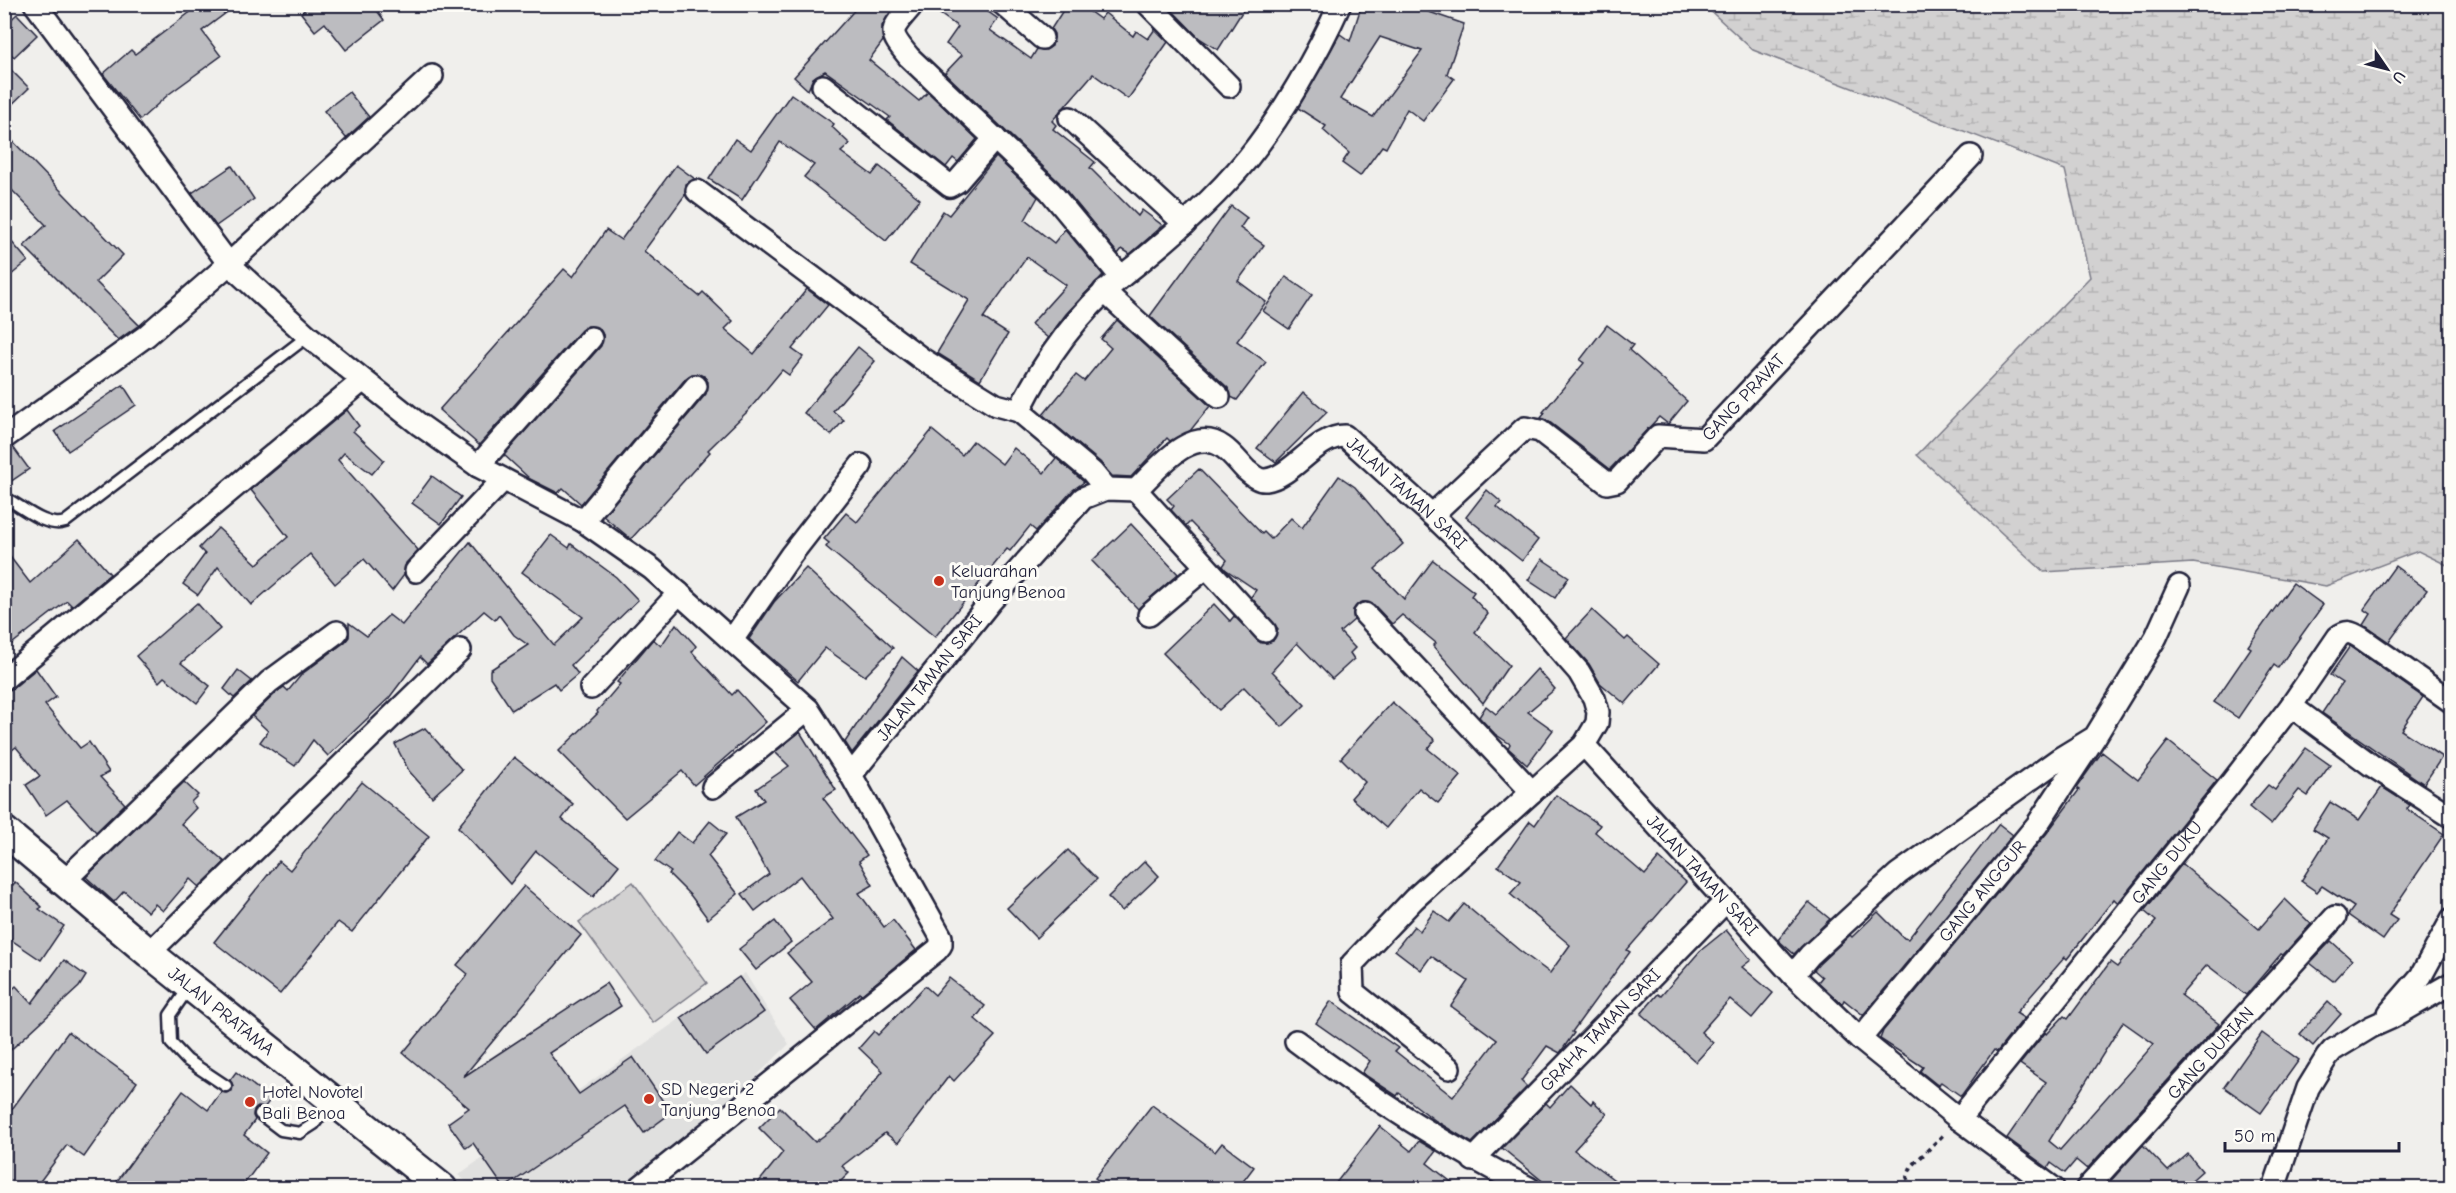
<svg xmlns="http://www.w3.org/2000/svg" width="2456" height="1193" font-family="'Comic Neue',sans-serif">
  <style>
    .built { fill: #e0e0df }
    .wetland { fill: url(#wetland-marsh); stroke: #7a7a86; stroke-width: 1.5 }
    .pitch { fill: #d2d1d1; stroke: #7a7a86; stroke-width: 1.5 }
    .building { fill: #bcbcc0; stroke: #22223b; stroke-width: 1.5; fill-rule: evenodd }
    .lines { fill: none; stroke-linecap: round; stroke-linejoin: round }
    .lane-casing { stroke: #22223b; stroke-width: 15 }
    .street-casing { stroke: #22223b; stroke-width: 26 }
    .secondary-casing { stroke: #22223b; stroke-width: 33 }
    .path { stroke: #22223b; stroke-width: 4; stroke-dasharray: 4.5 4.5; stroke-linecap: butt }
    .lane { stroke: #fdfcf7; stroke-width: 10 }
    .street { stroke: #fdfcf7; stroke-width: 21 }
    .secondary { stroke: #fdfcf7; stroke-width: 28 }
    .poi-dot { fill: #c8321e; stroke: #fdfcf7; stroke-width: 2 }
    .labels { text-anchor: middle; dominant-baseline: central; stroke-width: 6; stroke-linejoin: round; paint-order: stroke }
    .street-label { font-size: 18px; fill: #22223b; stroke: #fdfcf7 }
    .poi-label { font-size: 18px; fill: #22223b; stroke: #fdfcf7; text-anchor: start }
  </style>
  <defs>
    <pattern id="wetland-marsh" width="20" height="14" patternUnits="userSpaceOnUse" patternTransform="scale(1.5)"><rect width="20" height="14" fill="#d2d1d1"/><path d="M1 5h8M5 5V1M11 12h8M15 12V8" fill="none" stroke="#b4b3b4"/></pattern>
  </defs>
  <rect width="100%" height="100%" fill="#f0efec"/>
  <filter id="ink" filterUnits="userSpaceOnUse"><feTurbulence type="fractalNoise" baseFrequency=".0167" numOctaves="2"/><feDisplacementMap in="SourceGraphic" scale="12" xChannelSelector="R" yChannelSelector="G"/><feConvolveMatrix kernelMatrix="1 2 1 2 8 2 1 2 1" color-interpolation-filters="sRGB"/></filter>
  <g filter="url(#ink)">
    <polygon class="built" points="745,973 789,1044 678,1154 630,1188 475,1188 458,1175"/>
    <polygon class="wetland" points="1704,5 2451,5 2451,567 2418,551 2326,586 2193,563 2044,572 1917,455 2090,277 2065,170 1753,50"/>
    <polygon class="pitch" points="633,882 707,983 653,1023 579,922"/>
    <g class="building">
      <polygon points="201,4 238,4 202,31 221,56 169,94 140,120 103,74 131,50 135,54"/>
      <polygon points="311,4 372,4 384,20 346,50 325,23 315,31 301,13"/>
      <polygon points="860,4 896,4 882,26 883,41 869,60 919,101 928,92 977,139 958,162 953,158 946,167 887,120 890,117 825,71 813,78 808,90 794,77"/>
      <polygon points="926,4 977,4 998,19 990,30 1031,59 1037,49 1046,50 1052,46 1054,34 1051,29 1067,4 1079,4 1100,19 1105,13 1133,36 1136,31 1148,39 1155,29 1168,42 1128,99 1093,74 1052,121 1056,125 1053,129 1095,162 1090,168 1138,216 1142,210 1162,225 1158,230 1130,254 1122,249 1118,254 1059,182 945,73 962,55 946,44 958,27"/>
      <polygon points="1170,4 1247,4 1218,50 1199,38 1169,7"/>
      <path d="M1362,4H1406L1464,24L1447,74L1454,79L1423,121L1407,109L1386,148L1382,146L1360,176L1342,163L1349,153L1323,130L1326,126L1298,108L1340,34L1350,41ZM1380,37L1422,51L1373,117L1340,99Z"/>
      <polygon points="17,14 37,35 14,57 4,47 4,26"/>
      <polygon points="4,63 29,88 4,112"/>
      <polygon points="349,92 369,117 346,138 324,111"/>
      <polygon points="791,94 834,124 832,127 850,144 841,152 872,175 879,166 920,199 886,241 804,177 814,165 780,142 742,200 709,179 735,139 751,150"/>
      <polygon points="4,132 123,255 96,282 139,325 118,340 24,246 46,225 4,182"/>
      <polygon points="996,157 1038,197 1025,220 1054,243 1065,229 1103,275 1066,314 1048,338 1031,324 1066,285 1027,257 983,318 1008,334 980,380 937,353 969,300 910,264 943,211 949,215"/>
      <polygon points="676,165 695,179 686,184 685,195 644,251 699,296 703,292 733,321 725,329 754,354 807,289 828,305 792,349 803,357 789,375 782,370 748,411 708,450 710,452 631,539 603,516 706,394 708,382 704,376 692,374 686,378 581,504 563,488 558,493 530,479 504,455 601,346 603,335 599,328 588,326 581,330 479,445 439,410 564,269 573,277 606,230 621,240"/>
      <polygon points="232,166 254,199 216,226 192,193"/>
      <polygon points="1231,206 1247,218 1240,228 1264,245 1238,281 1266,302 1237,341 1266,362 1237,400 1231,397 1228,388 1150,316"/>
      <polygon points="4,233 28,261 4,281"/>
      <polygon points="1286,277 1312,295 1289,329 1263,311"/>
      <polygon points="1117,320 1210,406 1190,431 1170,441 1167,438 1131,477 1112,476 1100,462 1043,415 1076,375 1084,381 1111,348 1101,339"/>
      <polygon points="1607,325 1633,345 1629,350 1687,401 1668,424 1659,417 1610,469 1548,421 1541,418 1545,413 1543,412 1584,363 1580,360"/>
      <polygon points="858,347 875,361 833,411 844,420 831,435 804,413"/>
      <polygon points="123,385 136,405 68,451 55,431"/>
      <polygon points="1303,392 1327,412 1276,462 1257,448"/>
      <polygon points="347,410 359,426 353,431 384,460 372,474 344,453 338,460 418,550 406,563 404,575 392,591 364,559 335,584 310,554 251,605 218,567 198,595 183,584 205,554 199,548 218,528 257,564 288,537 251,490"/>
      <polygon points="932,430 962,455 973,441 1002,464 1014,448 1044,473 1056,458 1084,482 1073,490 1036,531 1030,526 1010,551 1007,549 935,637 826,547 829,543 824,539 846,513 857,522"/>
      <polygon points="13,447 29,469 4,486 4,451"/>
      <polygon points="1199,469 1262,534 1264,532 1271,539 1291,518 1302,528 1339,476 1355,487 1403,544 1375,569 1404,599 1433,560 1474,592 1471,596 1488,614 1475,632 1509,665 1483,703 1433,646 1436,643 1402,615 1392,624 1374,605 1363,602 1353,610 1354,620 1340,632 1355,648 1350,653 1354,659 1332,679 1297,643 1272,671 1305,705 1282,727 1244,687 1219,710 1163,653 1214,604 1230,621 1234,616 1261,643 1273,641 1278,629 1251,597 1256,590 1225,569 1223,566 1227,560 1190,522 1186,526 1171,510 1174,506 1167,499"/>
      <polygon points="432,476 461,497 441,524 412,503"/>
      <polygon points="1487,490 1501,502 1497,507 1538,540 1522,561 1466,517"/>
      <polygon points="1131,524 1178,574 1138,609 1092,561"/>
      <polygon points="551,535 569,548 571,544 616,577 638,600 571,665 578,674 559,690 554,683 512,710 490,677 490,670 528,645 514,635 499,615 495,620 484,611 427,664 420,657 389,698 328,756 313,740 295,766 260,742 268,731 252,716 277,692 284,687 288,691 302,674 345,642 349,637 349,623 367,636 389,615 402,625 470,542 554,645 583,617 522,572"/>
      <polygon points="79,539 110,574 72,606 67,601 4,650 4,549 30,583"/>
      <polygon points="1542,559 1569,577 1555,598 1528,580"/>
      <polygon points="2395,566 2427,590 2389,642 2364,625 2371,614 2364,609"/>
      <polygon points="806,568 893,648 865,676 825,648 798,681 749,639 774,602"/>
      <polygon points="2293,583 2323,605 2278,668 2274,665 2238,718 2214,702 2251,648 2248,646"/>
      <polygon points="197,603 220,629 181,663 210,686 197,703 164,677 159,682 136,656"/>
      <polygon points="1592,610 1625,640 1628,637 1659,664 1625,704 1600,683 1589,664 1566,638"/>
      <polygon points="676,624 696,646 692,652 732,695 737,690 766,722 694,785 682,771 625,818 559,751 598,713 597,711 620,684 617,682 644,650 653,639 661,646"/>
      <polygon points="2350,646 2423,697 2401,730 2442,757 2424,784 2322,713 2342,683 2330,675"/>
      <polygon points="902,657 918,671 852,753 845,742"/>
      <polygon points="36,669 56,697 45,705 80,748 89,742 109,772 100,777 125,804 96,832 67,800 46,815 26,785 40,776 16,747 4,756 4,691 12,689"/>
      <polygon points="1537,669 1555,689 1528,712 1553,730 1527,765 1508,748 1510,744 1495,734 1479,717 1486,706 1496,714"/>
      <polygon points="238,670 252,681 234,698 224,689"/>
      <polygon points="1392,702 1435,740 1428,749 1461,776 1438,803 1419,788 1386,828 1351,798 1365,782 1341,758"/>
      <polygon points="425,728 462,770 432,797 409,771 395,744"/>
      <polygon points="800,732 836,790 823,798 867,855 859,861 873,885 859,893 884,927 893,920 916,950 861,995 860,993 816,1030 790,1000 812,982 787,953 833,919 800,876 755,911 742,894 769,874 736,817 764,800 756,789 789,766 775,752"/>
      <polygon points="2168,741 2217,780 2118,903 2114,899 2067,959 2065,957 2016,1013 2024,1018 1997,1052 1994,1050 1961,1096 1941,1082 1939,1086 1935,1083 1920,1071 1923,1067 1880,1039 1883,1031 2047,833 2079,790 2076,788 2102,752 2138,780"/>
      <polygon points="2306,748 2330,765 2308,796 2299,790 2271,825 2249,807 2268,785 2275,790"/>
      <polygon points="514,757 573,804 562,819 619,865 593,897 536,851 510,884 458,827"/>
      <polygon points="184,782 198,795 191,802 196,808 181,824 225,862 199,887 190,879 163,911 155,904 148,912 124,891 114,902 86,877"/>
      <polygon points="362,782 429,836 352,932 338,922 280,994 214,942 279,861 290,870"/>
      <polygon points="2382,787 2410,805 2407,809 2444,834 2389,915 2397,920 2383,940 2348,915 2354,907 2322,886 2317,892 2301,881 2328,838 2313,829 2330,802 2359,820"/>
      <polygon points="1556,795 1600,825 1595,832 1645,875 1659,858 1686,882 1627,950 1630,952 1572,1032 1574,1033 1560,1053 1547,1046 1521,1081 1527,1087 1472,1143 1436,1121 1399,1093 1397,1096 1362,1073 1370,1061 1316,1023 1331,1001 1398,1048 1395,1051 1453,1097 1497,1040 1451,1006 1468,981 1431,956 1421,970 1395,950 1414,926 1420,931 1434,911 1449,922 1464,904 1519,950 1550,973 1570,945 1510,894 1521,882 1498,866 1530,821 1535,825"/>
      <polygon points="710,821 726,834 708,856 738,894 708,919 691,896 669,874 671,872 655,861 677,832 692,843"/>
      <polygon points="1999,824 2013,835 1863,1015 1844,1000 1842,1004 1818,982 1822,977 1814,970 1819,964 1850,935 1852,937 1878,912 1904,938 1908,939"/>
      <polygon points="1068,850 1097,879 1036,938 1007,908"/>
      <polygon points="1145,861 1159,876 1122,911 1108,897"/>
      <path d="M2182,864L2259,929L2285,899L2311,924L2283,955L2281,954L2246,995L2207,965L2181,995L2219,1024L2087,1169L2076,1160L2065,1173L2051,1163L2048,1168L2007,1138L2046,1082L2020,1064L2045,1033L2047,1034L2064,1016L2068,1019L2110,962L2117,967L2156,921L2144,911ZM2123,1022L2154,1044L2060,1150L2049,1141Z"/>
      <polygon points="4,878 13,885 15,882 42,907 39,909 64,926 41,960 4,935"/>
      <polygon points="524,886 581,935 463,1077 606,983 621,1006 549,1053 579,1094 633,1057 671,1113 644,1133 625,1106 504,1188 473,1143 466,1148 448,1123 469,1108 403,1053 468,974 457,965"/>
      <polygon points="1809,902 1830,919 1794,954 1778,940"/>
      <polygon points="775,921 791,942 756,970 739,949"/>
      <polygon points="1726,930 1751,960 1742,967 1773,993 1752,1018 1730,999 1701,1032 1713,1043 1696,1062 1641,1014 1658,994 1661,996 1700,951"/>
      <polygon points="2331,941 2352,960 2333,981 2310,963"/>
      <polygon points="64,960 86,976 79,987 4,1056 4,997 16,986 32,1003"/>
      <polygon points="739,977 764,1012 706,1054 681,1018"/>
      <polygon points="949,978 985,1006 975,1019 995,1036 954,1081 949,1076 898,1143 885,1133 842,1166 849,1173 834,1188 754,1188 783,1152 759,1128 780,1107 815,1142 841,1123 883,1071 859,1048 874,1031 878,1035 925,986 935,995"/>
      <polygon points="2328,1002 2341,1014 2313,1046 2300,1034"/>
      <polygon points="68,1032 137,1082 84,1157 67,1145 35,1188 4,1188 4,1120"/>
      <polygon points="2262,1033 2299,1060 2261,1113 2224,1087"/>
      <polygon points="236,1072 271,1099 264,1108 258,1107 254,1110 253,1116 255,1120 244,1135 267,1153 241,1188 112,1188 183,1091 208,1110 221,1092 226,1093 232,1091 233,1086 230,1080"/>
      <polygon points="1570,1084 1591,1104 1593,1101 1607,1114 1574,1150 1625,1188 1551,1188 1502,1148 1546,1103 1550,1107"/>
      <polygon points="1152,1105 1215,1152 1222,1143 1254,1167 1238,1188 1108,1188 1095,1178"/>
      <polygon points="1380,1126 1411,1151 1419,1141 1436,1151 1427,1163 1459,1188 1332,1188"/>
      <polygon points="2143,1145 2168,1171 2188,1154 2202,1171 2184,1187 2185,1188 2111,1188 2107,1185"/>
    </g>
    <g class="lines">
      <defs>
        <g id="lane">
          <path d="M9,500C25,509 47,528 65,522L308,336"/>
          <polyline points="190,986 170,1015 171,1043 187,1060 226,1086"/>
          <polyline points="260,1114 281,1130 300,1133 314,1124 332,1100"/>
        </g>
        <g id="street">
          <polyline points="35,4 229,264 308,336 420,425 478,466 583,521 652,569 808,709 851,775"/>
          <path d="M913,4C891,31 886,29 909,57L1050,191L1121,277C1077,314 1044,360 1019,411L1092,472L1106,489"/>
          <polyline points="1003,4 1042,38"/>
          <polyline points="1148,4 1229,86"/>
          <polyline points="823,86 950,186 957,182 995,138"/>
          <polyline points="1070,118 1185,224"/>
          <polyline points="697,191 922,359 996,405 1019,411"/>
          <path d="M1121,277C1166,242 1211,203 1248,158C1282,116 1318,53 1340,4"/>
          <polyline points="1104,291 1219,397"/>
          <polyline points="4,438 146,336 229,264 432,76"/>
          <polyline points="478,466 591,338"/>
          <polyline points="1136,490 1265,631"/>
          <path id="s1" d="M1432,515L1525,428L1540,431L1607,483L1617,481L1658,436L1704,439L1971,156"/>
          <polyline points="583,521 696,386"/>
          <polyline points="416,571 502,481"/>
          <polyline points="1365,614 1532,792"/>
          <polyline points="1149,615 1205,568"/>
          <polyline points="732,640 791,555 861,465"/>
          <polyline points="4,679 362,381"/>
          <polyline points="591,688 679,593"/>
          <polyline points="2291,706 2371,765 2452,817"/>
          <path id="s2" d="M1584,745L1793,975L1860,1039L1959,1119L2053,1188"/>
          <polyline points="713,787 808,709"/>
          <polyline points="63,882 269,682 337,632"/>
          <polyline points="149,953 460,650"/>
          <polyline points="1793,975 1810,955 1898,874 2059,759 2095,737 2156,637 2179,586"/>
          <polyline points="2389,1013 2421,976 2452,919"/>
          <path id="s3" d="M1860,1039L2037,825L2093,740"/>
          <path d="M1296,1041C1370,1097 1446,1146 1529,1188"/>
          <path id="s4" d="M1959,1119L2228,787L2291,706L2338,637C2347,630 2351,632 2361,638L2452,702"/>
          <path id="s5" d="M1473,1160L1726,901"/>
          <path id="s6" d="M639,1188L937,950L941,945V937L851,775L991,601L1083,498L1106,489L1136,490C1157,470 1191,424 1223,447C1232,453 1239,463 1246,470C1252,475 1258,481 1266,480C1294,476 1315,436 1345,436L1432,515L1495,576L1579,672L1594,698L1598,712L1597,723L1584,745L1414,899L1352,964L1353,992L1449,1068"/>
          <path id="s7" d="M2087,1188L2335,917"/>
          <polyline points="2274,1188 2308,1088 2327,1057 2333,1050 2371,1027 2391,1018 2452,983"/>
        </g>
        <g id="secondary">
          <path id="s8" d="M4,831L149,953L442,1188"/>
        </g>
      </defs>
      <use href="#lane" class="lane-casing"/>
      <use href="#street" class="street-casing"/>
      <use href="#secondary" class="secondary-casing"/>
      <g class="path">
        <polyline points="1912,1188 1907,1177 1911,1167 1943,1135"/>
        <polyline points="2440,1188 2452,1175"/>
      </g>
      <use href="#lane" class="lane"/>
      <use href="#street" class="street"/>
      <use href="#secondary" class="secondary"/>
    </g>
  </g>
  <g class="poi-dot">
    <circle cx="939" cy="581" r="6"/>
    <circle cx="649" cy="1099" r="6"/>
    <circle cx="250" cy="1102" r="6"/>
  </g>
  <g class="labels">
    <g class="street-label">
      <text stroke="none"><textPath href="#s1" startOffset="402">GANG PRAVAT</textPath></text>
      <text stroke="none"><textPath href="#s6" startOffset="1335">JALAN TAMAN SARI</textPath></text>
      <text stroke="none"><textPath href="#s6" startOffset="706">JALAN TAMAN SARI</textPath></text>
      <text stroke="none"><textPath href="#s4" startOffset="330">GANG DUKU</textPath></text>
      <text stroke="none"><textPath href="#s2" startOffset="176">JALAN TAMAN SARI</textPath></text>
      <text stroke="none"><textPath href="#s3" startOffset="192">GANG ANGGUR</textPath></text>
      <text stroke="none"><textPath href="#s8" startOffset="282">JALAN PRATAMA</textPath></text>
      <text stroke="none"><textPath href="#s5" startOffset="182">GRAHA TAMAN SARI</textPath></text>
      <text stroke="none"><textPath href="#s7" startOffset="183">GANG DURIAN</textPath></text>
    </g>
    <g class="poi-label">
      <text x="951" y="571">Keluarahan<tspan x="951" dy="21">Tanjung Benoa</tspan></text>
      <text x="661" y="1089">SD Negeri 2<tspan x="661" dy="21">Tanjung Benoa</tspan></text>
      <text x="262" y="1092">Hotel Novotel<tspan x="262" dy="21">Bali Benoa</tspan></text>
    </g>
  </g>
  <rect width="2456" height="1193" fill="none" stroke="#fdfcf7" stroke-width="24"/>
  <rect x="12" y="12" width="2432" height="1169" fill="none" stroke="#22223b" stroke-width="2" filter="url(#ink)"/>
  <g transform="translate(2387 69) rotate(125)" stroke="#fdfcf7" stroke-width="4.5" paint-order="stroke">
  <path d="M0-4.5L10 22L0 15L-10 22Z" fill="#22223b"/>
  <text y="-9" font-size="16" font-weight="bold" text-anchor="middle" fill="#22223b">U</text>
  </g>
  <path d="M2225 1142v9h174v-9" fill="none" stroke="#22223b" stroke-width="3"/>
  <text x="2234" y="1142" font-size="18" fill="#22223b" stroke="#fdfcf7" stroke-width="4.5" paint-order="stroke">50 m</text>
</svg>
